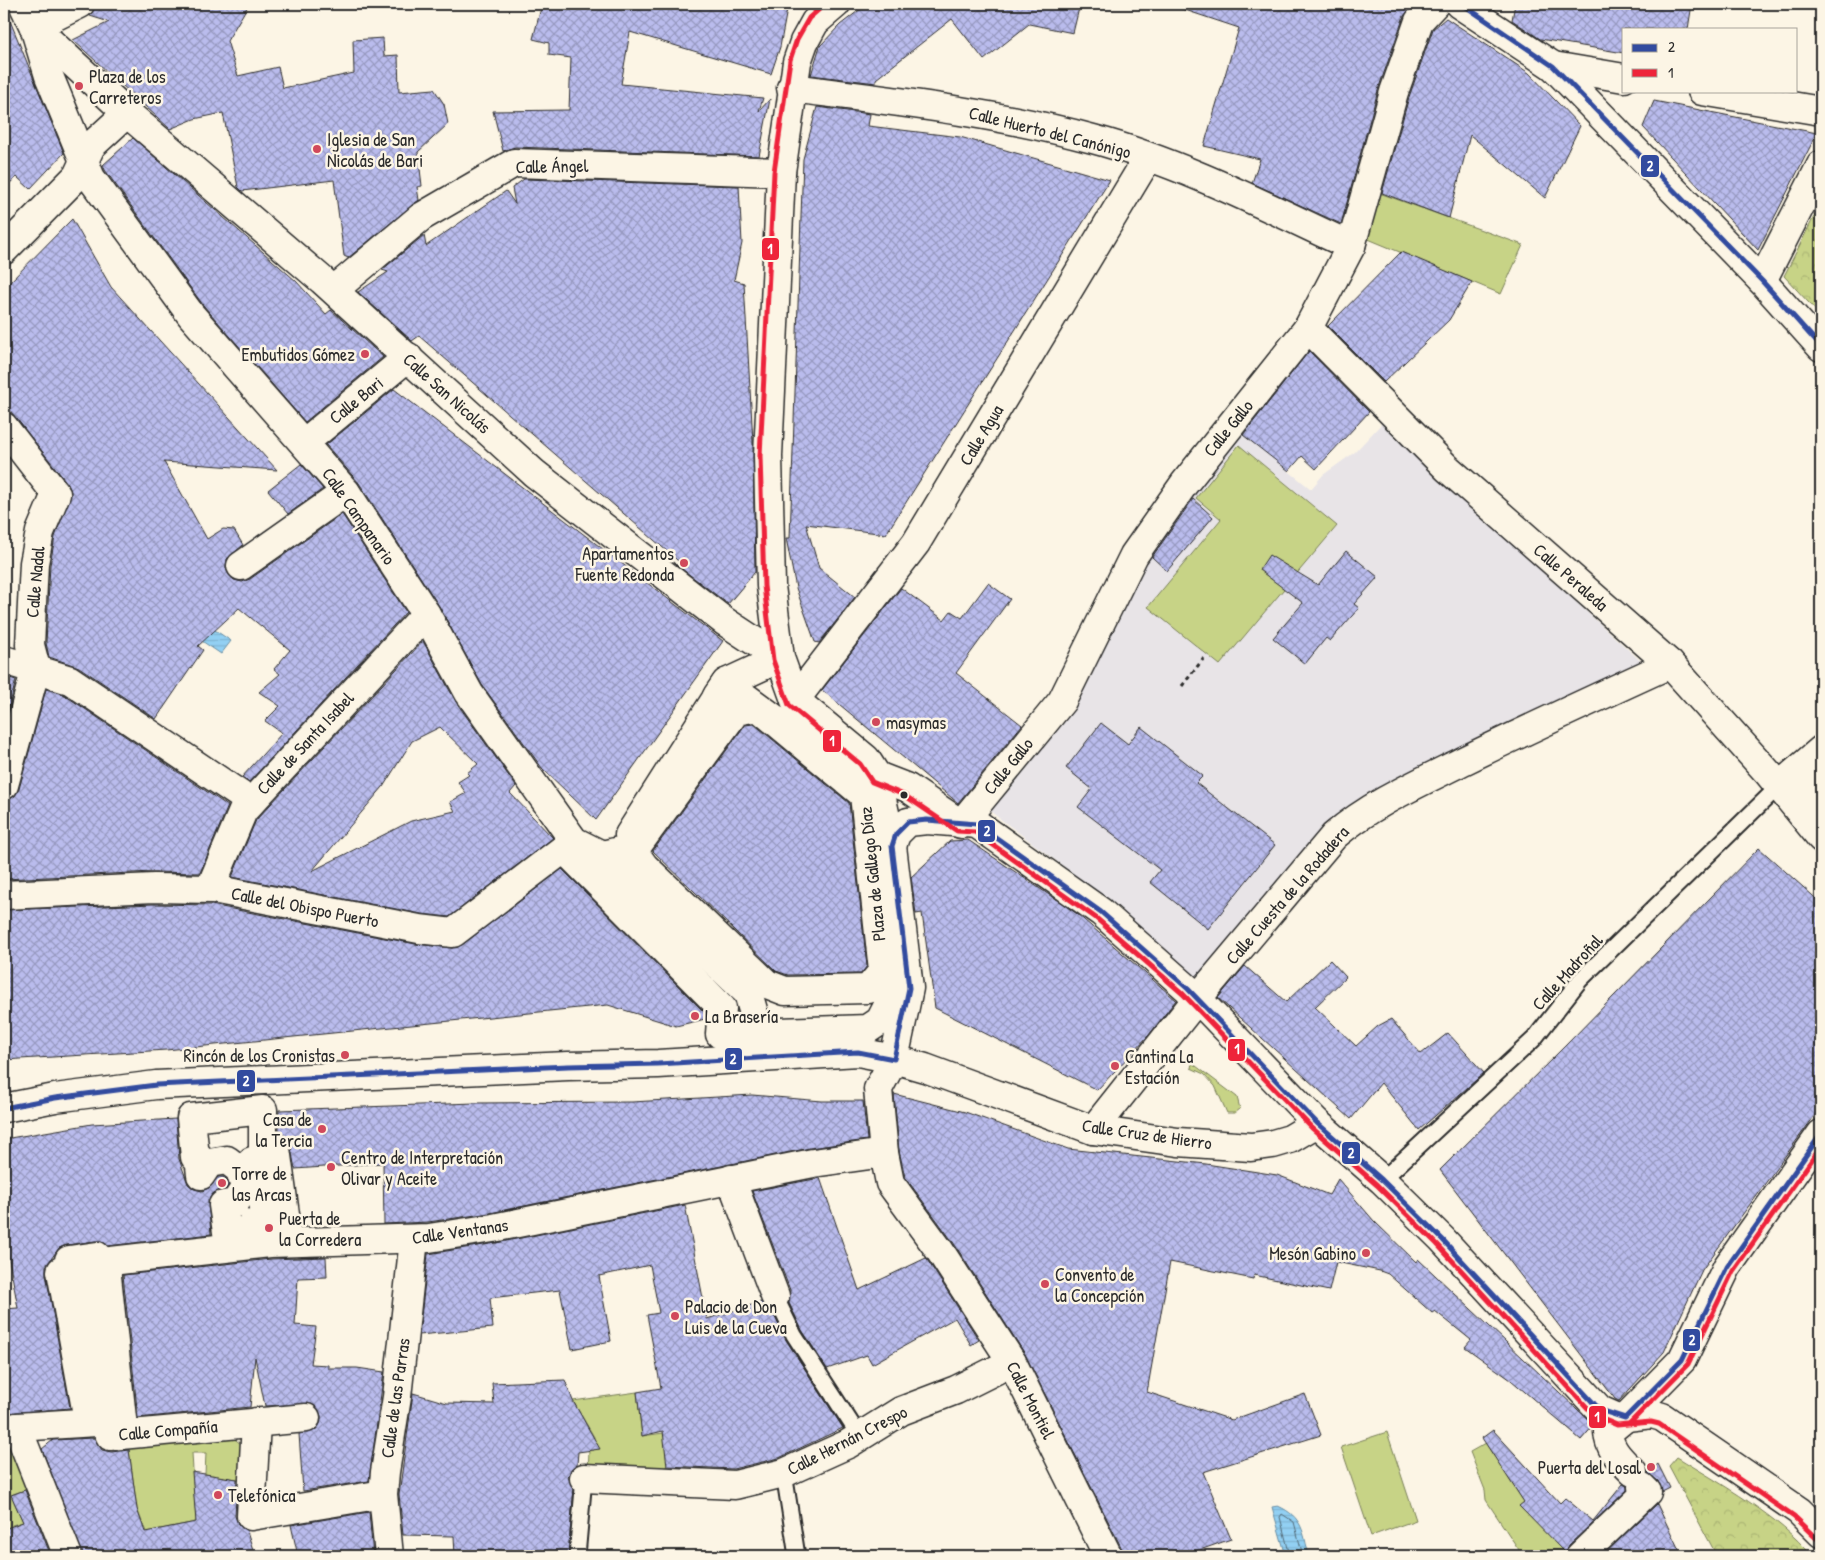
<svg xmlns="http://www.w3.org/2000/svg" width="1825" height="1560" font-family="'Patrick Hand',sans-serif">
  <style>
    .built { fill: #e8e4e7 }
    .grass { fill: #c7d386; stroke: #797f58 }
    .park { fill: url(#park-crowns); stroke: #797f58 }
    .water { fill: url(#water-rules); stroke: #698ea3 }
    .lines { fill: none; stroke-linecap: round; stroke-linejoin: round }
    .shore { stroke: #546d7b; stroke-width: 1 }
    .building { fill: url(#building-cross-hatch); stroke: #2b2b2b; fill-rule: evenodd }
    .lane-casing { stroke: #2b2b2b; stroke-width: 19 }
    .street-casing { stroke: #2b2b2b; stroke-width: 31 }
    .secondary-casing { stroke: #2b2b2b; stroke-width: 31 }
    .path { stroke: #2b2b2b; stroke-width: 3; stroke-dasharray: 4 4; stroke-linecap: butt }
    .lane { stroke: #fcf5e5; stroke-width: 15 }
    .street { stroke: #fcf5e5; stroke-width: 28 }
    .secondary { stroke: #fcf5e5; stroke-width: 28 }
    .bus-1-casing { stroke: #fcf5e5; stroke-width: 9 }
    .bus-2-casing { stroke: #fcf5e5; stroke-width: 9 }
    .bus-1 { stroke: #324b9f; stroke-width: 5 }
    .bus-2 { stroke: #ee243a; stroke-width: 5 }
    .poi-dot { fill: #d1495b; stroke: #fcf5e5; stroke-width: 2 }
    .bus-dot { fill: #2b2b2b; stroke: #fcf5e5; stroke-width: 2 }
    .labels { text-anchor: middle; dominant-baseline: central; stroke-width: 5; stroke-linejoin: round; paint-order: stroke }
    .poi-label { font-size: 18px; fill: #2b2b2b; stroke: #fcf5e5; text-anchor: start }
    .street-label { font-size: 18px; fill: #2b2b2b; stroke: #fcf5e5 }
    .line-badge { stroke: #fcf5e5; stroke-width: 2 }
    .badge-label { font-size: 14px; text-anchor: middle; font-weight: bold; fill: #fff }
  </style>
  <defs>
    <pattern id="park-crowns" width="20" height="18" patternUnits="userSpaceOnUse" patternTransform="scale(1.25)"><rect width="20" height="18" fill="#c7d386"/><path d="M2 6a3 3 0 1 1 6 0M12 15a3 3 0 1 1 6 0" fill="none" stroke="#abb574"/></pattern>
    <pattern id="water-rules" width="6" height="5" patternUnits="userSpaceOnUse" patternTransform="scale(1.25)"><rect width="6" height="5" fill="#92d0f3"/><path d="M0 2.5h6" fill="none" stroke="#7eb3d0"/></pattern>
    <pattern id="building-cross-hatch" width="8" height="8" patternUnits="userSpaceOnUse" patternTransform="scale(1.25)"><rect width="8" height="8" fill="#babced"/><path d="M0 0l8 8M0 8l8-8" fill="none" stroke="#9799c0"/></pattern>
  </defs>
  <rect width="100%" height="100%" fill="#fcf5e5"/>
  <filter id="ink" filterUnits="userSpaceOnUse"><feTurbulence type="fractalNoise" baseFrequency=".02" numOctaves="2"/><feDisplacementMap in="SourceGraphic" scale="10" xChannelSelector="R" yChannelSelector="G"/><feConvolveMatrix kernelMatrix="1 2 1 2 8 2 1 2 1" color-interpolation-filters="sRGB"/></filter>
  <g filter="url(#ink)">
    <polygon class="built" points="1385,420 1532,562 1644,664 1584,687 1373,793 1198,979 1111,902 983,806 1148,553 1240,432 1311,489 1323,475 1355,452"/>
    <g class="grass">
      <polygon points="1374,191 1523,245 1501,294 1361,236"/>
      <polygon points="1239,445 1337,526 1220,665 1148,607 1221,519 1196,498"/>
      <polygon points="1192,1063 1237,1097 1240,1109 1235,1113 1227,1113 1215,1086 1204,1074 1191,1068"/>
      <polygon points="637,1392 642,1436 664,1433 668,1477 588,1474 589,1450 594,1450 594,1437 573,1401"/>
      <polygon points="224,1431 245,1447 243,1480 205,1474 206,1453 192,1453 196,1522 146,1532 137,1509 128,1443"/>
      <polygon points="1387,1432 1416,1520 1371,1536 1341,1447"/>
      <polygon points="9,1434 30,1488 11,1495 23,1522 12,1525 14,1533 9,1534 4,1522 4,1435"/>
      <polygon points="1486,1443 1521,1497 1567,1556 1523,1556 1486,1500 1485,1490 1470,1452"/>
    </g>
    <g class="park">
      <polygon points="1821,203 1821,316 1784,276"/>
      <path d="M1677,1457C1721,1484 1779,1516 1812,1556H1717L1669,1466Z"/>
    </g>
    <g class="water">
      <polygon points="203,622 231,641 221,654 193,635"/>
      <path d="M1278,1506C1303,1517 1303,1532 1309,1556H1286L1272,1507Z"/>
    </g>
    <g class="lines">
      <polyline class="shore" points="1290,1556 1280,1517 1282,1514 1294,1522 1303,1556"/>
    </g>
    <g class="building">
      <polygon points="95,4 249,4 227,41 238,76 278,67 283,88 354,73 353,40 383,38 384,56 398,55 399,92 434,89 444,104 448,124 418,152 422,186 417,187 419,200 348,258 344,256 334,180 242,191 238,187 223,113 194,119 170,129 73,40 109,22 90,16"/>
      <polygon points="542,4 788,4 780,47 771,74 630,32 621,84 763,98 759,111 770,99 759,156 515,147 503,151 493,111 569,110 571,58 549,55 549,43 533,39"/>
      <polygon points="867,4 1080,4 1073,33 1029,24 984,60 952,19 876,79 876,83 811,75 820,46 840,25"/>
      <polygon points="1180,4 1414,4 1404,16 1379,87 1341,224 1252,183 1260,159 1204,146 1239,28 1179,8"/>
      <polygon points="1515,4 1692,4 1688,29 1624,29 1624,53 1540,39 1512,20"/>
      <polygon points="4,6 64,153 30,189 17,177 4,188"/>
      <polygon points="1446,18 1529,73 1580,126 1545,198 1470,135 1449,218 1382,193 1409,97 1433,29"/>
      <polygon points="1654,101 1817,133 1758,250 1643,127"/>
      <polygon points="817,107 870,114 868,126 960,137 1110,180 886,534 806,524 819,568 855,597 819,643 815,642 796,588 786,538 790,538 803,159"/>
      <polygon points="133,138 296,281 326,314 331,310 383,357 305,422 203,305 105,170 103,165"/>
      <polygon points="524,179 739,186 742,243 734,280 744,283 753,442 755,572 728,604 682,569 684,566 419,336 412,341 358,292 388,272 382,270 424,235 426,246 506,191 515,204 512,188"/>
      <polygon points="72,219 111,287 277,470 164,462 207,539 223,529 234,530 243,545 227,559 226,568 229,575 234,580 242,582 250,579 342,514 406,612 249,782 242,777 282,733 265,721 280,706 259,692 280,674 274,669 290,650 239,608 198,646 203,650 156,719 79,667 49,657 46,643 50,565 55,537 71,492 68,484 4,403 4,288"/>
      <polygon points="1401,252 1472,282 1449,320 1384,382 1328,326"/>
      <polygon points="1309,351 1369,412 1316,469 1302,456 1289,471 1243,435"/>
      <polygon points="394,389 723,641 596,820 542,768 482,685 439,606 359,483 326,445"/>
      <polygon points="301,464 323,489 288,514 268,490"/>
      <polygon points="1193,499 1213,517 1167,571 1152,557"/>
      <polygon points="1346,551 1378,577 1354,604 1359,608 1330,641 1326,638 1305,664 1273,638 1303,603 1259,570 1269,555 1318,585"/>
      <polygon points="988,583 1010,599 956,673 1022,725 958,803 822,690 901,588 944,620 951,611 962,618"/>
      <path d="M423,641L456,702L516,786L510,793L553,838L449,917L421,914L232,877L256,820ZM440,727L478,764L467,773L469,775L458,782L466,793L450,802L455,811L411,821L312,871L383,787L412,741Z"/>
      <polygon points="4,676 16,680 4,727"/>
      <polygon points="46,689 63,694 228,806 200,873 153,872 4,879 4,800 15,796 19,789"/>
      <polygon points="1101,723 1128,744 1141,727 1203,776 1196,783 1275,845 1208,929 1150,882 1160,870 1078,807 1092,789 1066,768"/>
      <polygon points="754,724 849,803 867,966 861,974 788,975 776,971 653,851 745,725"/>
      <polygon points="968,840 1076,913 1176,1000 1149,1035 1097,1090 935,1008 922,913 916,914 911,877 950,841"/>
      <polygon points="1759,848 1821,903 1821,1107 1702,1270 1664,1352 1619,1401 1615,1399 1440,1170 1566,1045"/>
      <polygon points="562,869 706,1014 705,1019 676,1026 608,1005 166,1050 4,1060 4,910 154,904 211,905 416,944 452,948 462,945"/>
      <polygon points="1330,960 1346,977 1315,1007 1356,1046 1378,1026 1391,1019 1421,1054 1448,1033 1484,1073 1419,1130 1381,1083 1351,1119 1218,998 1245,966 1286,1002"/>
      <polygon points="894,1094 965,1112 1068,1149 1206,1164 1277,1175 1329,1195 1338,1179 1374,1221 1416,1262 1418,1259 1594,1425 1581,1440 1511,1380 1465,1347 1471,1340 1435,1311 1432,1313 1388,1274 1380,1271 1336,1262 1329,1291 1254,1275 1253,1279 1170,1262 1147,1392 1232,1420 1305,1394 1321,1435 1203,1472 1231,1539 1183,1556 1124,1556 1122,1549 1025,1354 953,1242 905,1177 899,1151"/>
      <polygon points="752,1095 822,1101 863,1101 867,1140 810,1148 490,1213 428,1222 384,1224 383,1163 295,1169 289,1139 279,1133 279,1110 475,1103 632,1102"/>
      <polygon points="176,1119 179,1159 188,1184 194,1189 202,1191 209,1188 218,1177 223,1177 226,1179 228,1185 226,1189 214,1193 208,1200 211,1234 108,1246 102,1241 95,1241 67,1245 59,1248 46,1266 46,1274 70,1408 4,1414 4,1309 18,1308 7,1248 4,1248 4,1139 92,1124"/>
      <polygon points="820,1178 859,1290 926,1258 979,1340 971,1345 955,1318 872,1364 867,1355 827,1369 802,1330 789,1303 790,1290 752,1191"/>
      <polygon points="685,1205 707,1319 761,1302 766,1308 772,1311 786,1340 843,1428 779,1458 733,1469 667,1466 663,1431 642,1436 637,1392 661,1388 647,1315 659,1313 650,1265 599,1276 611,1341 572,1349 560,1290 490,1298 493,1328 419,1335 428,1254 496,1243"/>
      <polygon points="326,1257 327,1277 298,1278 295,1325 316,1327 311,1364 328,1365 328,1368 357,1368 384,1372 369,1481 303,1491 299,1434 315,1430 320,1424 321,1416 318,1409 312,1404 265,1406 255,1357 250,1407 138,1418 123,1275 271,1259"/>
      <polygon points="565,1380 573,1401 600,1449 578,1452 577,1464 571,1469 568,1477 574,1489 568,1556 455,1556 454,1536 403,1535 399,1494 413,1393 447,1403 494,1404 492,1383"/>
      <polygon points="1493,1430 1560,1503 1565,1498 1593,1521 1623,1484 1627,1486 1627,1490 1569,1545 1565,1553 1519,1506 1524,1502 1482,1438"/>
      <polygon points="94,1438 102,1450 111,1452 129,1450 137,1509 145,1532 196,1522 192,1472 237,1479 235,1516 238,1524 247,1531 255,1556 83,1556 42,1449 53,1440"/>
      <polygon points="1658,1464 1670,1488 1662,1492 1658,1481 1648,1473"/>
      <polygon points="25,1490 51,1556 4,1556 4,1529 23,1522 11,1495"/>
      <polygon points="1657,1504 1682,1556 1602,1556"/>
      <polygon points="369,1512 373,1556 298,1556 291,1525"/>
    </g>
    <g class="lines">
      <defs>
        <g id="lane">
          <polyline points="1382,1180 1534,1039 1580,980 1778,787"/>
          <polyline points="775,1296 794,1335 860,1437"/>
          <polyline points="784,1473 797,1556"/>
          <polyline points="577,1556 584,1478"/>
        </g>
        <g id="street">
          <polyline points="23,4 34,27 49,76 91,178 191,315 346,492 426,614 469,693 574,841 602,855 748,993 764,1048"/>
          <polyline points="1459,4 1553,66 1762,281 1821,347"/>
          <polyline points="1553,66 1624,78"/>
          <path d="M791,88C892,101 994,112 1093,139C1182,163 1267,207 1351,246"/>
          <polyline points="1702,91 1821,111"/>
          <polyline points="127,113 322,280 534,473 724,621 780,658"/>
          <polyline points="4,250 77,176 91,146 127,113 34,27 80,4"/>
          <polyline points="1762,281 1821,165"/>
          <polyline points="334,290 421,217 514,163 781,172"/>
          <polyline points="1308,328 1447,468 1670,664 1769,774 1821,838"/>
          <polyline points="4,427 56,494 40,532 34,563 30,645 36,668 4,785"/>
          <polyline points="304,443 408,357"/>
          <polyline points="241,566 346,492"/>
          <polyline points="4,660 70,680 251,802"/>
          <polygon points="726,683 872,790 896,990 880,1021 868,1029 720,1034 722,1008 568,853 602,855 631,848 644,866 767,984 785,991 868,989 883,971 864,795 758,707 736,711 640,842 629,835"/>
          <polyline points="717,696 726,683 780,658"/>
          <polyline points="795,700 916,543 1143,166 1151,158"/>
          <polyline points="877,776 908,788 958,822"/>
          <polyline points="1785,781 1821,750"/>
          <polyline points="1812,815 1796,796 1821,774"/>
          <polyline points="961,824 1062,701 1134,555 1184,484 1308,328 1351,246 1394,92 1419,21 1435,4"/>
          <polyline points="892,846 896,834 908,822 927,820 977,824 1101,912 1188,989 1317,1123 1382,1180 1442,1239 1600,1410 1618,1418 1652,1414 1662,1417 1799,1511 1821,1533"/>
          <polyline points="213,889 215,877 243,811 426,614"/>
          <polyline points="4,895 154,888 213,889 419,929 453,933 574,841"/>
          <polygon points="263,1110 263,1149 276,1148 286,1222 252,1223 252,1234 228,1239 223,1205 235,1203 245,1188 240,1170 227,1160 209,1163 201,1175 199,1157 195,1157 191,1118"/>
          <path d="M1093,1130L1197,999L1334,836C1371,804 1417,784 1461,762C1530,728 1600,696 1670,664"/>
          <polyline points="252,1161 268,1222"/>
          <polyline points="731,1179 775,1296"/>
          <polygon points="97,1256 106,1267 123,1428 86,1409 61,1271 71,1268 69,1260"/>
          <polyline points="306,1418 110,1436 103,1418 87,1280 91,1268 102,1262 270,1243 429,1238 493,1228 813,1163 884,1153"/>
          <polyline points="256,1422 251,1516 383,1494"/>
          <polyline points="17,1427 68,1556"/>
          <polyline points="4,1430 17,1427 96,1422 103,1418"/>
          <path d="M1633,1472C1621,1460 1609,1450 1608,1432L1625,1418L1682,1360L1727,1267L1821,1134"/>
          <polyline points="584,1478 735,1485 784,1473 848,1444 901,1411 956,1390 1012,1362"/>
          <polyline points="389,1556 383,1494 385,1472 397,1397 414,1239"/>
          <polyline points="1108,1556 1012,1362 940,1251 890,1183 884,1153 878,1089 894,1059 925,1068 1093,1130 1178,1142 1251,1147 1273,1144 1290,1139 1317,1123"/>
          <polyline points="1580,1556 1647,1492 1642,1487"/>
        </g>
        <polyline id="secondary" points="4,1108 55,1098 156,1085 568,1066 658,1064 858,1052 894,1059 909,988 892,846 877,776 866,759 795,700 780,658 771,586 768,456 781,172 797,62 804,42 815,22 836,4"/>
      </defs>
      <use href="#lane" class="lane-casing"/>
      <use href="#street" class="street-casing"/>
      <use href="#secondary" class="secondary-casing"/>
      <polyline class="path" points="1182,686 1204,658"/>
      <use href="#lane" class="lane"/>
      <use href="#street" class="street"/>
      <use href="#secondary" class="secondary"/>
      <defs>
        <g id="bus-1">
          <polyline points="1462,4 1553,66 1762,281 1821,347"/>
          <polyline points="4,1108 55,1098 156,1085 568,1066 658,1064 858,1052 894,1059 909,988 892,846 896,834 908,822 927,820 977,824 1101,912 1188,989 1317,1123 1382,1180 1442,1239 1600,1410 1625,1418 1682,1360 1727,1267 1821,1134"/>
        </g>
        <g id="bus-2">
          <polyline points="825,4 809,18 797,39 790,60 774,172 760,456 764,586 773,660 789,705 860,764 872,782 904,795 957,831 975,832 1096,918 1183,994 1312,1128 1377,1185 1437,1244 1595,1416 1617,1425 1651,1422 1659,1424 1794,1517 1816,1538"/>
          <polyline points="1630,1423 1688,1364 1733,1271 1821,1147"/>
        </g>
      </defs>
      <use href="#bus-1" class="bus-1-casing"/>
      <use href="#bus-2" class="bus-2-casing"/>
      <use href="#bus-1" class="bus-1"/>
      <use href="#bus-2" class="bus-2"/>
    </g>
  </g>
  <g class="poi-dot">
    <circle cx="79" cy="86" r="5"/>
    <circle cx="317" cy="149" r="5"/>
    <circle cx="365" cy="354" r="5"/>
    <circle cx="684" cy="563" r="5"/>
    <circle cx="876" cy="722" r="5"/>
    <circle cx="695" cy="1016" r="5"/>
    <circle cx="345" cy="1055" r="5"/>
    <circle cx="1115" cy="1066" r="5"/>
    <circle cx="322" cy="1129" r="5"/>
    <circle cx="331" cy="1167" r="5"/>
    <circle cx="222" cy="1183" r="5"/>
    <circle cx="269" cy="1228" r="5"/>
    <circle cx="1366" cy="1253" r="5"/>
    <circle cx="1045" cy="1284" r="5"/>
    <circle cx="675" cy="1316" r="5"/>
    <circle cx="1651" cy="1467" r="5"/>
    <circle cx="218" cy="1495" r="5"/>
  </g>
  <circle class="bus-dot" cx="904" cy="795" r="4.5"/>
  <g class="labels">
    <g class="poi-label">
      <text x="89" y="76">Plaza de los<tspan x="89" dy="21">Carreteros</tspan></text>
      <text x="327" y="139">Iglesia de San<tspan x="327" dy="21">Nicolás de Bari</tspan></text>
      <text x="355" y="354" text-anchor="end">Embutidos Gómez</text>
      <text x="674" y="553" text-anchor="end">Apartamentos<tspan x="674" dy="21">Fuente Redonda</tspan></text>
      <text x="886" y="722">masymas</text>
      <text x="705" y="1016">La Brasería</text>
      <text x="335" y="1055" text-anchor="end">Rincón de los Cronistas</text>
      <text x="1125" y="1056">Cantina La<tspan x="1125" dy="21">Estación</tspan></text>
      <text x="312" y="1119" text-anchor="end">Casa de<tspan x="312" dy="21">la Tercia</tspan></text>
      <text x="341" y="1157">Centro de Interpretación<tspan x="341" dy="21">Olivar y Aceite</tspan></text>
      <text x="232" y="1173">Torre de<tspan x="232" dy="21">las Arcas</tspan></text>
      <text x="279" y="1218">Puerta de<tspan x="279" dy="21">la Corredera</tspan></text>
      <text x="1356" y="1253" text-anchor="end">Mesón Gabino</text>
      <text x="1055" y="1274">Convento de<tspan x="1055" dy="21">la Concepción</tspan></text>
      <text x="685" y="1306">Palacio de Don<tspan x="685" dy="21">Luis de la Cueva</tspan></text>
      <text x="1641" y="1467" text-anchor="end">Puerta del Losal</text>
      <text x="228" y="1495">Telefónica</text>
    </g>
    <g class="street-label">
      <text transform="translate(1050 132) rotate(14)">Calle Huerto del Canónigo</text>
      <text transform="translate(552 166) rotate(-1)">Calle Ángel</text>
      <text transform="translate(447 393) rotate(42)">Calle San Nicolás</text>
      <text transform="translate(356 400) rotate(-39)">Calle Bari</text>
      <text transform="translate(1228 428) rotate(-51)">Calle Gallo</text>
      <text transform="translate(981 435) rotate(-59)">Calle Agua</text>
      <text transform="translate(359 516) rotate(55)">Calle Campanario</text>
      <text transform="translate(1571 577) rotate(41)">Calle Peraleda</text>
      <text transform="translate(35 582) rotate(-85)">Calle Nadal</text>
      <text transform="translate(305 743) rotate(-47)">Calle de Santa Isabel</text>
      <text transform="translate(1008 766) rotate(-51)">Calle Gallo</text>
      <text transform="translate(872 874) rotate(-96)">Plaza de Gallego Díaz</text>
      <text transform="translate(1287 895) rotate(-49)">Calle Cuesta de la Rodadera</text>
      <text transform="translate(305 907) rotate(11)">Calle del Obispo Puerto</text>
      <text transform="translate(1567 972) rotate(-48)">Calle Madroñal</text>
      <text transform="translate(1147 1134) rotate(8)">Calle Cruz de Hierro</text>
      <text transform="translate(460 1231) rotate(-8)">Calle Ventanas</text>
      <text transform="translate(395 1398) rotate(-82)">Calle de las Parras</text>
      <text transform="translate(1031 1400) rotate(63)">Calle Montiel</text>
      <text transform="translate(168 1430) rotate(-5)">Calle Compañía</text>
      <text transform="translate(847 1440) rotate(-27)">Calle Hernán Crespo</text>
    </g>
  </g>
  <g class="line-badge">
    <rect x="1640" y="154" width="20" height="24" rx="5" fill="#324b9f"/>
    <rect x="761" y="237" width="19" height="24" rx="5" fill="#ee243a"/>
    <rect x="822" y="729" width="20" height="24" rx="5" fill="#ee243a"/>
    <rect x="977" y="819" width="19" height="24" rx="5" fill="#324b9f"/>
    <rect x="1227" y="1038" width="19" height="24" rx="5" fill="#ee243a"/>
    <rect x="724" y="1047" width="19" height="24" rx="5" fill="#324b9f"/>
    <rect x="236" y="1069" width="20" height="24" rx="5" fill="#324b9f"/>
    <rect x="1341" y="1141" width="20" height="24" rx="5" fill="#324b9f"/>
    <rect x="1682" y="1328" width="19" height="24" rx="5" fill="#324b9f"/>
    <rect x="1588" y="1405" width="19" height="24" rx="5" fill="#ee243a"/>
  </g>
  <g class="badge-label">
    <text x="1650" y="171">2</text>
    <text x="770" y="254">1</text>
    <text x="832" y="746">1</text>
    <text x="987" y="836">2</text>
    <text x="1237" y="1054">1</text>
    <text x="733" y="1064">2</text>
    <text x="246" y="1086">2</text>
    <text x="1351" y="1158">2</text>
    <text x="1692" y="1345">2</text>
    <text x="1597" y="1422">1</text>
  </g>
  <rect width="1825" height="1560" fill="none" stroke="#fcf5e5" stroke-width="20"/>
  <rect x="10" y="10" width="1805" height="1540" fill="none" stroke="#2b2b2b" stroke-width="2" filter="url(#ink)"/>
  <rect x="1622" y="28" width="175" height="65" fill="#fcf5e5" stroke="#a8a49b"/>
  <rect x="1632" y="44" width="25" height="8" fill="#324b9f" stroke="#a8a49b"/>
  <text x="1668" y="52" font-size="15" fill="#2b2b2b">2</text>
  <rect x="1632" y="69" width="25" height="8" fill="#ee243a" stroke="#a8a49b"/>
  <text x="1668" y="78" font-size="15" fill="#2b2b2b">1</text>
</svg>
